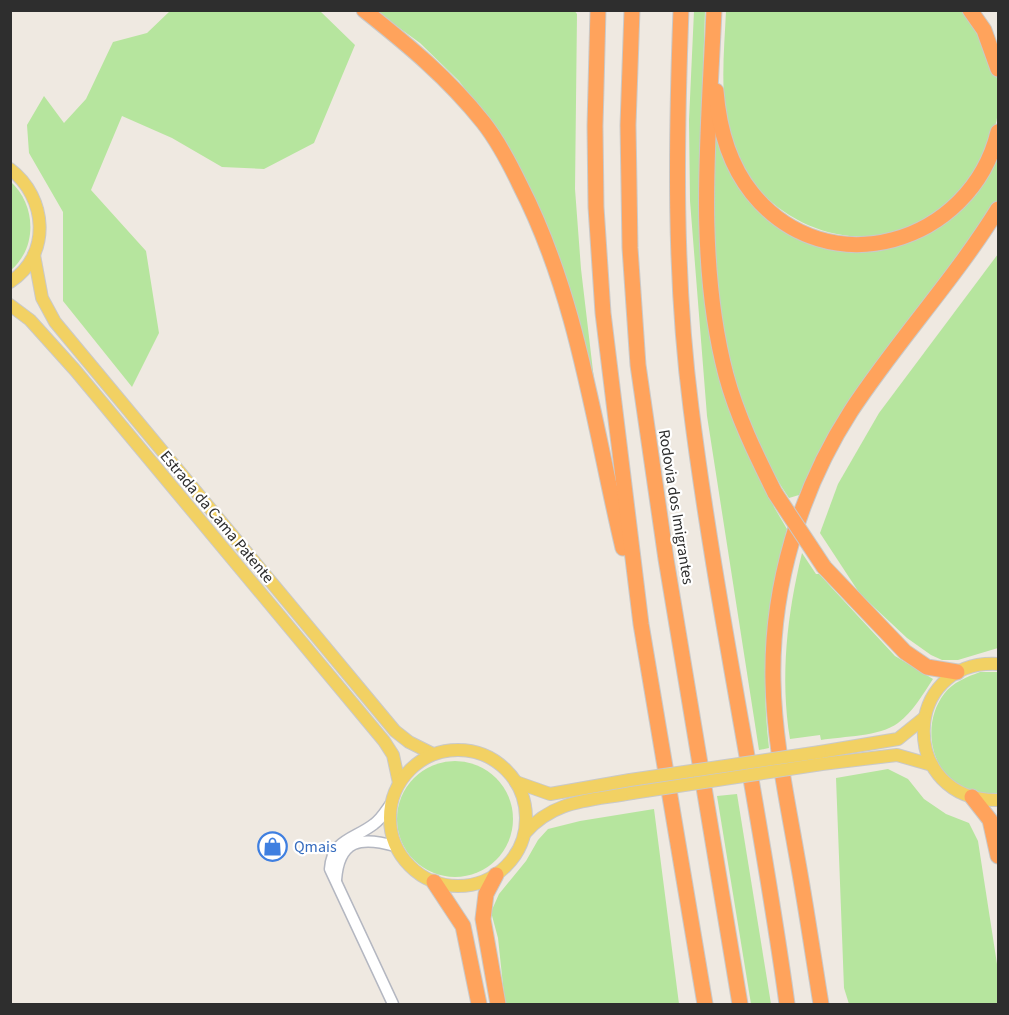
<svg xmlns="http://www.w3.org/2000/svg" width="1009" height="1015" font-family="'Source Sans 3',sans-serif">
  <style>
    .green { fill: #b6e59e }
    .lines { fill: none; stroke-linecap: round; stroke-linejoin: round }
    .minor-casing { stroke: #b4b7c1; stroke-width: 13 }
    .major-casing { stroke: #c9c9c9; stroke-width: 14 }
    .highway-casing { stroke: #c9c9c9; stroke-width: 17 }
    .minor { stroke: #fff; stroke-width: 10 }
    .major { stroke: #f2d163; stroke-width: 12 }
    .highway { stroke: #ffa35c; stroke-width: 15 }
    .major-bridge-casing { stroke: #c9c9c9; stroke-width: 14; stroke-linecap: butt }
    .highway-bridge-casing { stroke: #c9c9c9; stroke-width: 17; stroke-linecap: butt }
    .major-bridge { stroke: #f2d163; stroke-width: 12 }
    .highway-bridge { stroke: #ffa35c; stroke-width: 15 }
    .labels { text-anchor: middle; dominant-baseline: central; stroke-width: 4.5; stroke-linejoin: round; paint-order: stroke }
    .street-label { font-size: 16px; fill: #2e2e2e; stroke: #fff }
    .shop-label { font-size: 16px; fill: #366cbe; stroke: #fff; text-anchor: start }
  </style>
  <rect width="100%" height="100%" fill="#efe9e1"/>
  <g class="green">
    <polygon points="574,10 577,14 575,189 581,269 597,405 571,301 490,122 459,81 420,43 376,11"/>
    <polygon points="170,11 320,11 355,45 314,143 264,169 222,167 172,138 122,116 91,190 146,251 159,333 132,387 63,301 63,212 29,153 27,125 44,96 64,123 86,99 113,42 147,33"/>
    <path d="M694,11H705L700,164L708,306L774,507L787,529C767,603 760,672 769,748L759,750L707,416L690,201L689,120Z"/>
    <path d="M726,11H968C980,35 996,59 998,86C1001,111 995,134 984,156C980,164 977,173 972,180C967,187 958,193 952,199C938,211 925,223 907,229C841,254 759,216 735,150C718,106 724,56 726,11Z"/>
    <path d="M716,131L772,218L860,248L954,215L976,195L998,155V200L831,430L799,495L789,498C719,396 706,251 716,131Z"/>
    <path d="M10,181C36,204 38,247 11,270Z"/>
    <polygon points="998,254 998,648 958,660 942,660 931,655 907,638 860,594 820,533 838,484 879,413"/>
    <path d="M802,553L816,574H819L895,656L933,679C923,694 913,712 898,723C879,737 844,736 821,740L820,735L790,739C780,676 787,615 802,553Z"/>
    <path d="M980,672H998V795C991,794 982,794 975,793C932,782 919,727 944,694C953,682 967,677 980,672Z"/>
    <circle cx="455" cy="819" r="58"/>
    <polygon points="888,769 908,779 924,799 946,814 969,823 978,841 997,964 998,1004 849,1004 844,988 836,778"/>
    <polygon points="737,794 771,1004 751,1004 717,796"/>
    <polygon points="654,809 679,1004 505,1004 498,938 491,912 499,894 526,861 538,840 548,829 580,821"/>
  </g>
  <g class="lines">
    <defs>
      <g id="minor">
        <path d="M390,805C385,812 381,819 374,824C355,839 332,839 330,869L393,1004"/>
        <path d="M336,880C339,840 360,836 395,846"/>
      </g>
      <g id="major">
        <path d="M10,169C47,197 52,255 10,282"/>
        <polyline points="34,255 42,298 55,322 395,731 409,742 433,754"/>
        <polyline points="10,305 30,320 75,370 384,741 393,755 399,783"/>
        <path d="M998,664C900,659 898,802 998,800"/>
        <circle cx="458" cy="818" r="68"/>
        <polyline points="820,752 898,739 924,718"/>
        <polyline points="822,764 897,755 932,765"/>
        <polyline points="516,782 550,794 630,780"/>
        <path d="M525,833C555,799 590,801 632,793"/>
      </g>
      <g id="highway">
        <path d="M364,10C408,45 448,78 483,122C498,141 510,164 520,185C578,298 594,426 623,548"/>
        <polyline points="598,10 595,126 596,207 603,313 641,624 705,1004"/>
        <polyline points="632,10 628,125 630,248 638,365 666,559 740,1004"/>
        <path d="M681,10C676,143 674,276 691,408C716,608 760,805 787,1004"/>
        <path d="M714,10C709,130 695,257 726,375C737,416 756,455 775,493"/>
        <polyline points="970,10 984,30 998,69"/>
        <path d="M716,91C719,128 728,163 752,193C827,287 971,244 998,132"/>
        <polyline points="824,567 905,652 927,667 957,672"/>
        <polyline points="972,797 990,820 998,856"/>
        <polyline points="496,875 486,894 483,919 498,1004"/>
        <polyline points="434,882 463,926 479,1004"/>
        <path d="M821,1004C813,955 806,906 797,857C787,799 774,740 773,681C771,587 800,490 851,411C897,341 954,280 998,209"/>
      </g>
    </defs>
    <use href="#minor" class="minor-casing"/>
    <use href="#major" class="major-casing"/>
    <use href="#highway" class="highway-casing"/>
    <use href="#minor" class="minor"/>
    <use href="#major" class="major"/>
    <use href="#highway" class="highway"/>
    <defs>
      <g id="major-bridge">
        <polyline points="630,780 820,752"/>
        <polyline points="632,793 822,764"/>
      </g>
      <polyline id="highway-bridge" points="775,493 824,567"/>
    </defs>
    <use href="#major-bridge" class="major-bridge-casing"/>
    <use href="#highway-bridge" class="highway-bridge-casing"/>
    <use href="#major-bridge" class="major-bridge"/>
    <use href="#highway-bridge" class="highway-bridge"/>
  </g>
  <defs>
    <symbol id="shop-ring" viewBox="-11 -11 22 22"><circle r="9.5" fill="#fff" stroke="#3f7fe0" stroke-width="1.5"/><path d="M-5-2.5h2.3a2.7 3.5 0 0 1 5.4 0H5L5.5 6h-11ZM-1.5-2.5h3a1.5 2.3 0 0 0-3 0Z" fill="#3f7fe0"/></symbol>
  </defs>
  <g fill-rule="evenodd">
    <use href="#shop-ring" x="256" y="830" width="33" height="33"/>
  </g>
  <g class="labels">
    <g class="street-label">
      <text transform="translate(676 507) rotate(81)">Rodovia dos Imigrantes</text>
      <text transform="translate(217 517) rotate(50)">Estrada da Cama Patente</text>
    </g>
    <g class="shop-label">
      <text x="294" y="847">Qmais</text>
    </g>
  </g>
  <rect width="1009" height="1015" fill="none" stroke="#2e2e2e" stroke-width="24"/>
</svg>
